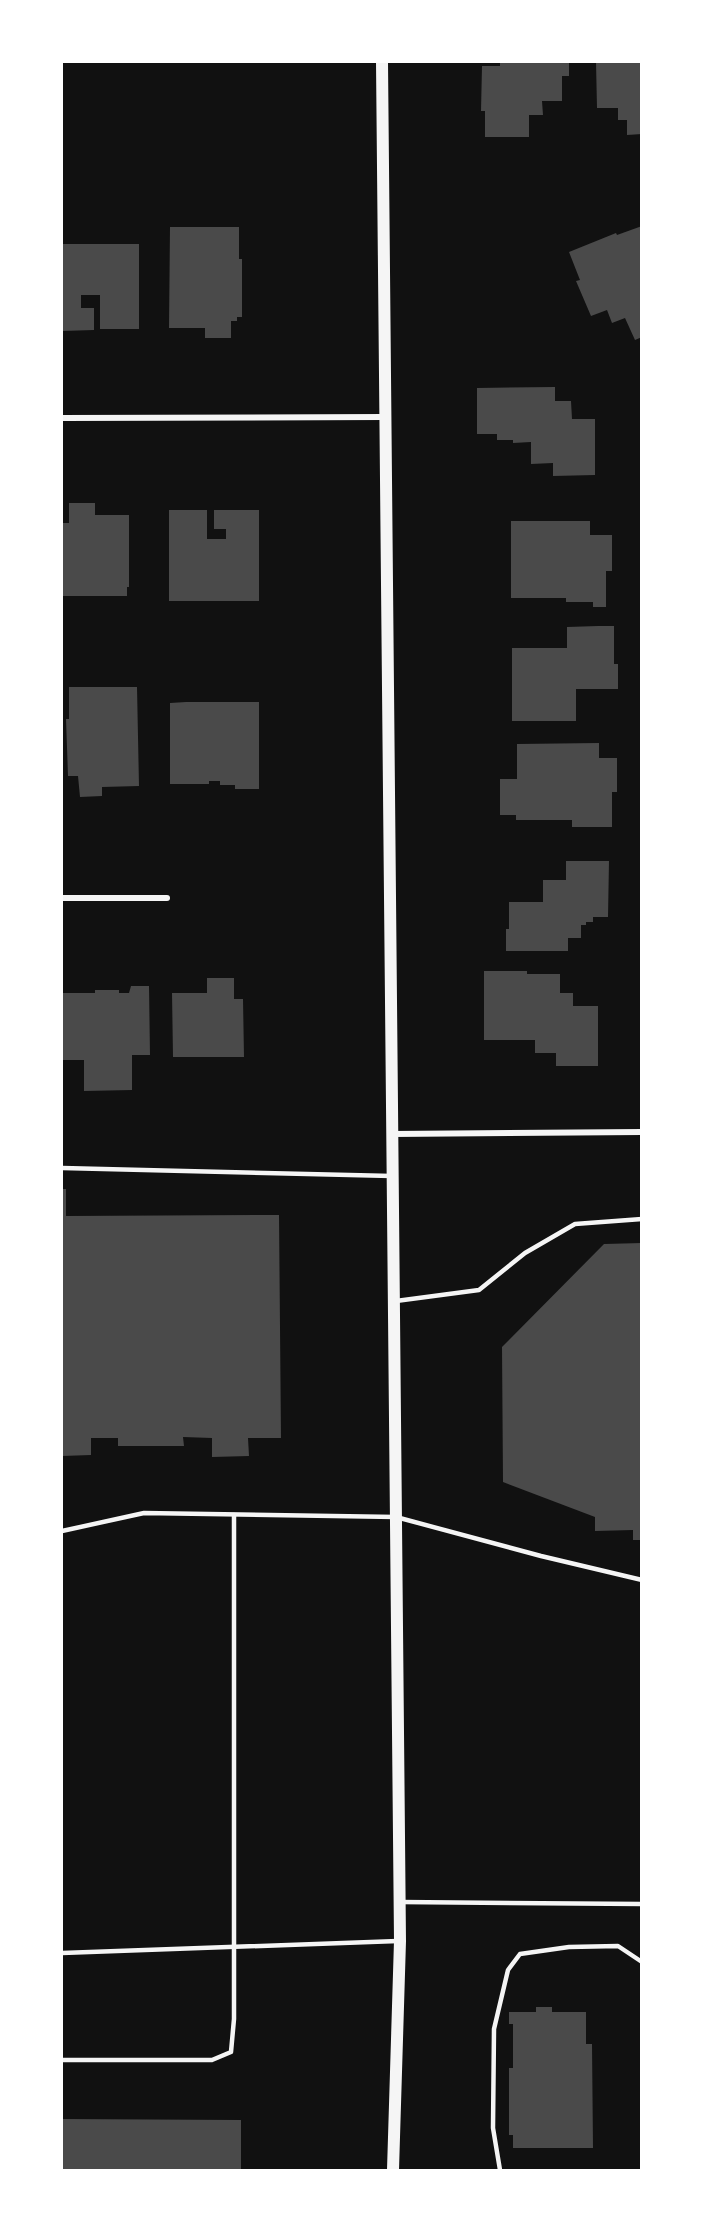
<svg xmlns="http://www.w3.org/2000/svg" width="703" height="2232" font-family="'Work Sans',sans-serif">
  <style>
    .building { fill: #4a4a4a }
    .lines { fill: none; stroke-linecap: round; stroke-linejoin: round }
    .service { stroke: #f5f5f5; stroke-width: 4.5 }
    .minor { stroke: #f5f5f5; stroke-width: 6 }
    .secondary { stroke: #f5f5f5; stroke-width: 12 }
  </style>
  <rect width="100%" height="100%" fill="#111"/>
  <g class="building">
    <polygon points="500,62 569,62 569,76 562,76 562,101 542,101 543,115 529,115 529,137 485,137 485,111 481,111 482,66 500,66"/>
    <polygon points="596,62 642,62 642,134 627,135 627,120 618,120 618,108 597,108"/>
    <polygon points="642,226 642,337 635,340 625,318 612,323 607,310 591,316 576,281 580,280 569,252 616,233 617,235"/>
    <polygon points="170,227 239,227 239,259 242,259 242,317 237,317 237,321 231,321 231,338 205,338 205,328 169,328"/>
    <polygon points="62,244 139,244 139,329 100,329 100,295 81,295 81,308 94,308 94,330 62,331"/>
    <polygon points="555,387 555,401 571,401 572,419 595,419 595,475 553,476 553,463 531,464 531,442 513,443 513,440 497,440 497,434 477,434 477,388"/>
    <polygon points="69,503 95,503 95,515 129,515 129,587 127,587 127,596 62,596 62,523 69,523"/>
    <polygon points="169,510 207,510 207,539 226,539 226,529 214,529 214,510 259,510 259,601 169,601"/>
    <polygon points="511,521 590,521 590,535 612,535 612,571 606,571 606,607 593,607 593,602 566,602 566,598 511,598"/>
    <polygon points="598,626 614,626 614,664 618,664 618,689 576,689 576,721 512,721 512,648 567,648 567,627"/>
    <polygon points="69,687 137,687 139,786 102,787 102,796 80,797 78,776 68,776 66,719 69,719"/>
    <polygon points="186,702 259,702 259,789 235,789 235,785 220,785 220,781 209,781 209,784 170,784 170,703"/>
    <polygon points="599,743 599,758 617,758 617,792 612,792 612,827 572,827 572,820 516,820 516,815 500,815 500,779 517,779 517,744"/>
    <polygon points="566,861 609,861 608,917 593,917 593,922 586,922 586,925 581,925 581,938 568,938 568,951 506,951 506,929 509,929 509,902 543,902 543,880 566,880"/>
    <polygon points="484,971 527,971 527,974 560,974 560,993 573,993 573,1006 598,1006 598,1066 556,1066 556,1053 535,1053 535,1040 484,1040"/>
    <polygon points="207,978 234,978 234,999 243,999 244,1057 173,1057 172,993 207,993"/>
    <polygon points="131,986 149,986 150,1055 132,1055 132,1090 84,1091 84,1060 62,1060 62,993 95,993 95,990 119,990 119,993 129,993"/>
    <polygon points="62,1189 66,1189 66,1216 279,1215 281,1438 248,1438 249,1456 212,1457 212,1438 183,1437 184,1446 118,1446 118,1438 91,1438 91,1455 62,1456"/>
    <polygon points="642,1243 642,1540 633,1540 633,1530 595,1531 595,1517 503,1482 502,1347 604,1244"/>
    <polygon points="536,2007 552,2007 552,2012 586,2012 586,2044 592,2044 593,2148 513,2148 513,2135 509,2135 509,2068 513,2068 513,2024 509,2024 509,2012 536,2012"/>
    <polygon points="62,2119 241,2120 241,2170 62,2170"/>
  </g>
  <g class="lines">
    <g class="service">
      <polyline points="62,1168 392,1176"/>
      <polyline points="396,1301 479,1290 525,1253 575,1224 642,1219"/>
      <polyline points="62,1531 144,1513 396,1517 541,1556 642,1580"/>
      <polyline points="400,1902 642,1904"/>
      <polyline points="62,1953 398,1941"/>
      <polyline points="62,2060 212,2060 231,2052 234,2019 234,1515"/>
      <polyline points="500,2170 493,2128 494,2029 508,1970 520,1954 569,1947 618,1946 642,1962"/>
    </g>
    <g class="minor">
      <polyline points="62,418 385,417"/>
      <polyline points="62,898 167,898"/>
      <polyline points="392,1134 642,1132"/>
    </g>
    <polyline class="secondary" points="382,62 400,1941 393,2170"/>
  </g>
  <rect width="703" height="2232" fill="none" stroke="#ffffff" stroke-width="126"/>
</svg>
